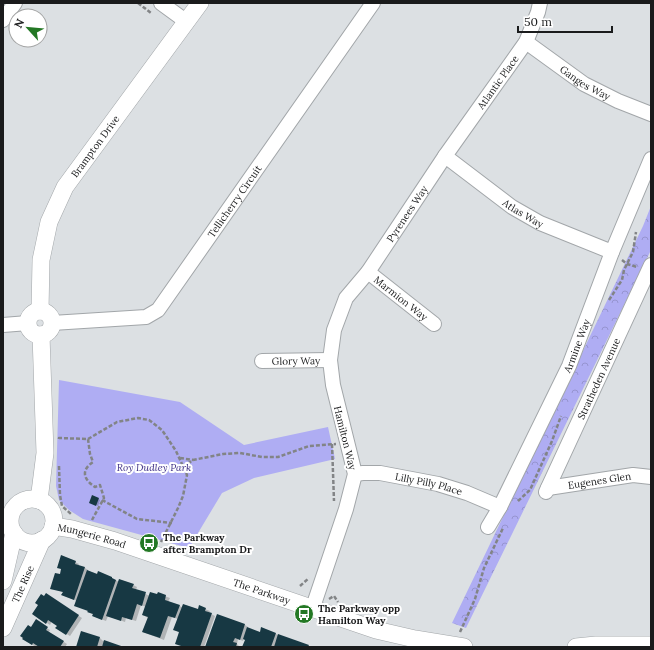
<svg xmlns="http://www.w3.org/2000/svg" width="654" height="650" font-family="Lora,serif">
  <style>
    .forest { fill: url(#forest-crowns) }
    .park { fill: #afadf3 }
    .shadow { fill: #0003 }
    .building { fill: #173843 }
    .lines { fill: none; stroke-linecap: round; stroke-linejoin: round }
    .minor-casing { stroke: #a2a6a9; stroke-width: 16 }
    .tertiary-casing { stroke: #a2a6a9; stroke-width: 18 }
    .path { stroke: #828486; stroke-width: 2.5; stroke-dasharray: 4 2; stroke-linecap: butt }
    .minor { stroke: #fff; stroke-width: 14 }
    .tertiary { stroke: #fff; stroke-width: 17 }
    .labels { text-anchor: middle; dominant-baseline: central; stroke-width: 4; stroke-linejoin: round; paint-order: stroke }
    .street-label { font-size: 10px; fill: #1a1b1c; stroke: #fff }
    .park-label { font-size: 10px; font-style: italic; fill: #3e2f86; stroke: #fff }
    .poi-label { font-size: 10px; font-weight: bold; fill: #1a1b1c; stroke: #fff; text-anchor: start }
  </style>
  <defs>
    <pattern id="forest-crowns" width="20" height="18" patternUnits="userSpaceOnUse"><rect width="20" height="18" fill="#afadf3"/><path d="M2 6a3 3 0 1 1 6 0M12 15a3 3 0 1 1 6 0" fill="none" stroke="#9694d0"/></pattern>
  </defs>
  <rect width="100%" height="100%" fill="#dce0e3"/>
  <polygon class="forest" points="651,206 651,250 466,628 452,623 643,226"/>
  <polygon class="park" points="59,380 180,402 244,445 328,427 335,459 254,478 222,493 189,548 83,519 69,510 59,500 56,486"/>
  <g class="shadow">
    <polygon points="93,496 100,500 98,506 90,502"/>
    <polygon points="75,562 79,564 78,566 85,568 88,570 88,571 112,578 119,582 133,585 137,587 136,590 150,596 158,596 159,594 170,598 168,602 182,607 198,610 200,607 210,611 209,613 215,616 204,647 185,647 180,633 175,630 178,619 172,617 164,640 143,632 148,618 143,615 146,607 141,605 136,621 126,618 125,622 108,616 106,621 93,616 94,615 88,612 89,611 77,601 62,595 63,592 51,588 60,576"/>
    <polygon points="49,597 82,618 70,636 57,628 59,625 52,621 50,625 34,614"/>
    <polygon points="36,621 50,630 49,632 67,644 65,647 41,647 37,645 36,647 23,639"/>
    <polygon points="245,625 248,627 247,628 260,633 262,629 311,647 244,647 246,640 244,638 243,641 238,639 237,644 240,647 207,647"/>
    <polygon points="82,632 100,638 103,641 122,647 77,647"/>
  </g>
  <g class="building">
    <polygon points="92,495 99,498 96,506 89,503"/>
    <polygon points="61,555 76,561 75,564 85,567 74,600 61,595 63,592 50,589 55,573 60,574 61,569 57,568"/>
    <polygon points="87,570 97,574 98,571 112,577 112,578 116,580 102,620 92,616 93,614 87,612 88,611 74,606"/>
    <polygon points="119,579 134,584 132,588 146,592 142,606 137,604 132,620 122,617 121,621 106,616"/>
    <polygon points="150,592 157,594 158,592 166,595 165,600 180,605 175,618 168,616 160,638 142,632 148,617 142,615"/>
    <polygon points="46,593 79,615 66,635 55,628 57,626 48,620 46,624 32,614 38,605 35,603 41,594 44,596"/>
    <polygon points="183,604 198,609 199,605 206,608 205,611 212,613 200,647 184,647 175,644 179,632 173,630"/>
    <polygon points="217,614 245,624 240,640 235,638 233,642 237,643 236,647 205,647"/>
    <polygon points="36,619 48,627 46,630 64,641 60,647 39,647 33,643 32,645 22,639 23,638 20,636 28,625 31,627"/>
    <polygon points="247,627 260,632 261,627 276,633 271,647 242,647 245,640 243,639"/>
    <polygon points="81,631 100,637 97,647 76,647"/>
    <polygon points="278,634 309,645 308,647 274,647"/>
    <polygon points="104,640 124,647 102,647"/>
  </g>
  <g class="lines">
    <defs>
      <g id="minor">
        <polyline points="161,3 187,22"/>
        <polyline points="3,20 15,3"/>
        <path id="s1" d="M526,42L584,84L618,101L651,114"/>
        <path id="s2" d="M445,156L512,207L540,223L612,252"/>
        <path id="s3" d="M368,272L434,324"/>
        <path id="s4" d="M52,323L146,317L158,310L373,3"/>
        <polyline points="3,325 28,323"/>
        <path id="s5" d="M262,361L330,360"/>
        <path id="s6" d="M355,474L363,473H380L438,484L467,493L500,507"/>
        <path id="s7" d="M548,488L633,475L651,477"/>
        <path id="s8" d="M546,492L651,265"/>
        <path id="s9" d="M488,527L500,507L569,366L612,252L651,159"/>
        <path id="s10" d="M313,607L346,509L355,474L333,385L330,360L334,330L346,298L368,272L445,156L526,42L538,12L540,3"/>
      </g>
      <g id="tertiary">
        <path id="s11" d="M40,311L41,260L49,222L65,187L200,3"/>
        <circle cx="40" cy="323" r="12"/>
        <circle cx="32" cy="521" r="22"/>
        <polyline points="39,500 45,453 41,335"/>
        <path id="s12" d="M53,526L72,529L115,541L376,630L415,639L464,647"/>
        <polyline points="3,581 14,533"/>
        <path id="s13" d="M3,628L42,540"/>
        <polyline points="576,647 596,645 651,645"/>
      </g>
    </defs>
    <use href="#minor" class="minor-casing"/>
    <use href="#tertiary" class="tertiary-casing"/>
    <g class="path">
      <polyline points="138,3 151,13"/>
      <polyline points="622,260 627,264 637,267"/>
      <polyline points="609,300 622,280 624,270 633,252 636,232"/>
      <path d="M59,439V438L88,439L90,454L93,462C81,470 83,479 95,487L100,485L104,498L92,520"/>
      <polyline points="88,439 117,422 138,418 149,420 162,430 176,451 187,475 183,496 178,508 161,542"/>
      <polyline points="332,444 334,501"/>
      <polyline points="180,458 193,460"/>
      <polyline points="59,466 60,495 62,506 71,514 70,515"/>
      <polyline points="183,467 193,460 223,454 240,453 262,457 278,457 309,446 336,444"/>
      <polyline points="102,500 137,519 172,523"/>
      <polyline points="518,501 530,490 552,441 561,416"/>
      <polyline points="300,586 309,578"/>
      <polyline points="329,599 334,596 338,602"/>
      <polyline points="460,632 475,599 484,568 503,528"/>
    </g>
    <use href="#minor" class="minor"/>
    <use href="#tertiary" class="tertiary"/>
  </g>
  <defs>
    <symbol id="bus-disc" viewBox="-11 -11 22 22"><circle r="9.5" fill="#237824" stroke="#fff"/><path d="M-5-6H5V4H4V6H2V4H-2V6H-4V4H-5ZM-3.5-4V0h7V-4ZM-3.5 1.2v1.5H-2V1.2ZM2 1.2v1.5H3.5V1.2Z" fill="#fff"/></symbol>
  </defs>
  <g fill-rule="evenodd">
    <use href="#bus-disc" x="138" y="532" width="22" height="22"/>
    <use href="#bus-disc" x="293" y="603" width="22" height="22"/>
  </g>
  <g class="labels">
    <g class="street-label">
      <text stroke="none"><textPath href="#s10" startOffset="585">Atlantic Place</textPath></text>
      <text stroke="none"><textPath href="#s1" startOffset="72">Ganges Way</textPath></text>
      <text stroke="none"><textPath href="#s11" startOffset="179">Brampton Drive</textPath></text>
      <text stroke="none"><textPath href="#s4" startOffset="241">Tellicherry Circuit</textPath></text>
      <text stroke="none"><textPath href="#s2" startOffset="97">Atlas Way</textPath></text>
      <text stroke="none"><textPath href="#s10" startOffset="425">Pyrenees Way</textPath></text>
      <text stroke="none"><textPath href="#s3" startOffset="42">Marmion Way</textPath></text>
      <text stroke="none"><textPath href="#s9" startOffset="202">Armine Way</textPath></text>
      <text stroke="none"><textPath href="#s5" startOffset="34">Glory Way</textPath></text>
      <text stroke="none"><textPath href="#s8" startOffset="125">Stratheden Avenue</textPath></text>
      <text transform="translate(345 438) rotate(76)">Hamilton Way</text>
      <text stroke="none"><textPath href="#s7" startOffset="52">Eugenes Glen</textPath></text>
      <text stroke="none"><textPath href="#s6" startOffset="75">Lilly Pilly Place</textPath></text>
      <text stroke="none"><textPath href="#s12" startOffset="40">Mungerie Road</textPath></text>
      <text stroke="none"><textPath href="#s13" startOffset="48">The Rise</textPath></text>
      <text stroke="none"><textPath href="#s12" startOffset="219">The Parkway</textPath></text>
    </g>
    <g class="park-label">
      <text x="154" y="467">Roy Dudley Park</text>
    </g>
    <g class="poi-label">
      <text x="163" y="537">The Parkway<tspan x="163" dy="12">after Brampton Dr</tspan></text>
      <text x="318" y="608">The Parkway opp<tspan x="318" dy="12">Hamilton Way</tspan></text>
    </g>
  </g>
  <rect width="654" height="650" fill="none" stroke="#1a1b1c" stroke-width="8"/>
  <g transform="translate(28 28) rotate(297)"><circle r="19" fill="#ffffff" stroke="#a3a4a4"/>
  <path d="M0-3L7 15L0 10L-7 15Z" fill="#237824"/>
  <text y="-6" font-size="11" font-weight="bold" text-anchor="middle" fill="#1a1b1c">N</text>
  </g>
  <path d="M518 26v6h94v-6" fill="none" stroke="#1a1b1c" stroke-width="2"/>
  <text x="524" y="26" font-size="12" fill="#1a1b1c" stroke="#ffffff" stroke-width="3" paint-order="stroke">50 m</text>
</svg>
